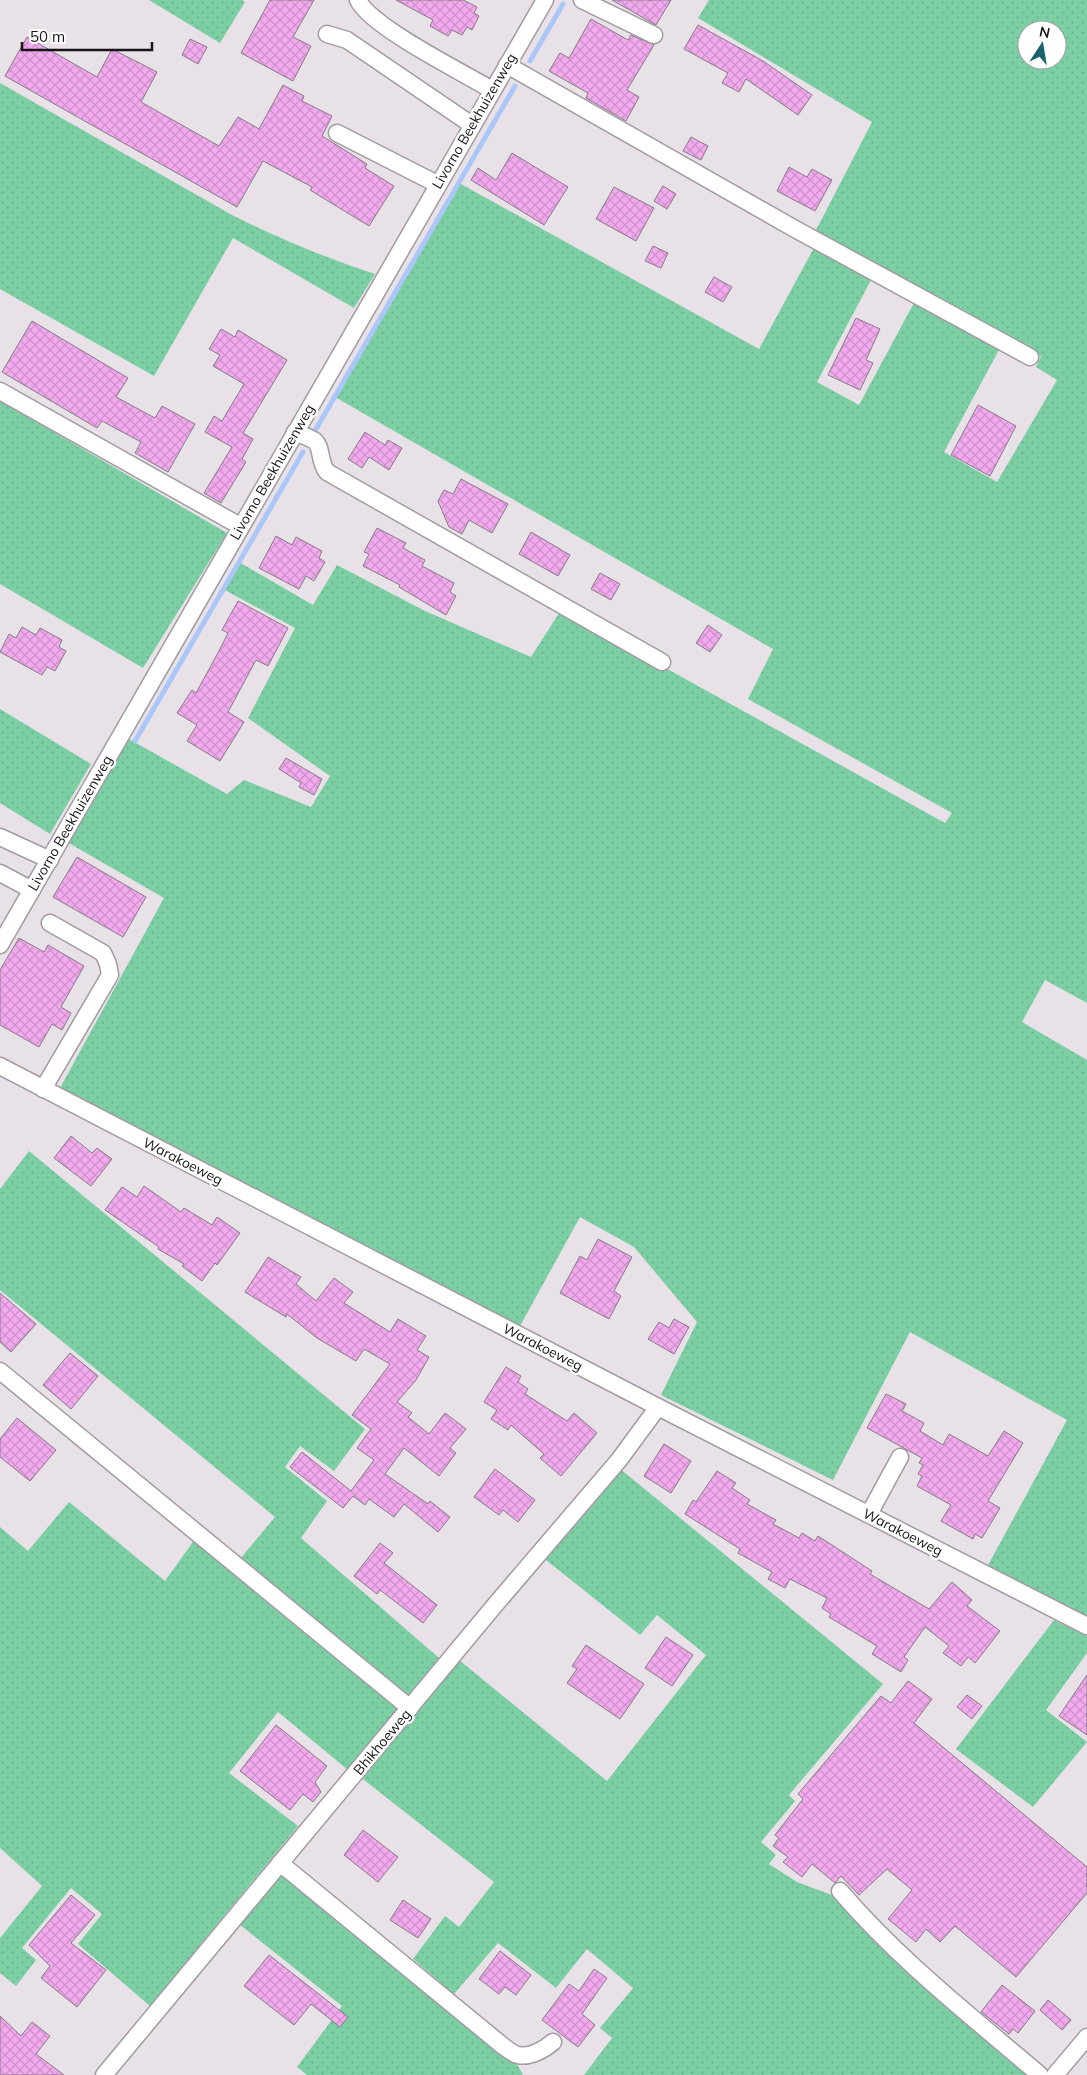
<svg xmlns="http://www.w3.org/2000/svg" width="1087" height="2075" font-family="Mulish,sans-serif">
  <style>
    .grass { fill: url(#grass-dots); fill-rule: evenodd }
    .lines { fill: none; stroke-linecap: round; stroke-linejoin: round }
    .stream { stroke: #aac7f7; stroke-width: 5 }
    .building { fill: url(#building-cross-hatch); stroke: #847d84 }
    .minor-casing { stroke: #a29ba2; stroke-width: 19 }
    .minor { stroke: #fff; stroke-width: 16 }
    .labels { text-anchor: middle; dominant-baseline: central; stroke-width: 5; stroke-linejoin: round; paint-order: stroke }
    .street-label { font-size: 14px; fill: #171517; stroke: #fff }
  </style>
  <defs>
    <pattern id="grass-dots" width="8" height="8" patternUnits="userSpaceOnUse" patternTransform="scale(1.25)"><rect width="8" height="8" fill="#7bcfa3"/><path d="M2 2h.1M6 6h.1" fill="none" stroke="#6ab18c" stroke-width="1.8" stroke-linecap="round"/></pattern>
    <pattern id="building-cross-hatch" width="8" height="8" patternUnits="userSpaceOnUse" patternTransform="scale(1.25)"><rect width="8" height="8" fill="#f2a9ee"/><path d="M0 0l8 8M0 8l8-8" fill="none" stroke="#cf91cb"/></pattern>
  </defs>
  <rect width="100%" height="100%" fill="#e9e1e8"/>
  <g class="grass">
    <polygon points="149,0 242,0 245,2 220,43"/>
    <path d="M709,0H1087V1003L1045,980L1022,1022L1087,1060V1619L987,1567L1067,1420L910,1332L833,1480L661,1395L697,1322L634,1247L580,1217L520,1326L60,1088L164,898L67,842L127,738L227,794L244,780L311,807L330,776L248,718L295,628L223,589L239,562L313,605L337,565L425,611L531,657L561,610L945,823L952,813L748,699L773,649L335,397L459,183L759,349L815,246L871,280L817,382L859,405L915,301L1000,348L944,452L997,482L1057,380L1036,367L1041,356L815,232L872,122L698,18ZM1027,30H1057V60H1027Z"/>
    <path d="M0,83L232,215C278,238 326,258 375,274L354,308L233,238L154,376L0,289Z"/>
    <polygon points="0,401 227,533 143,668 0,584"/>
    <polygon points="0,709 91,764 50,834 0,803"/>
    <polygon points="29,1151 365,1429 334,1471 300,1446 285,1467 327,1501 301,1538 439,1658 406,1699 240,1559 275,1517 0,1290 0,1189"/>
    <polygon points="619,1468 883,1684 789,1795 795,1801 761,1842 776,1855 769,1864 797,1882 832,1895 878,1944 1029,2075 584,2075 612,2038 600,2028 633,1988 587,1949 556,1988 498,1943 454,1994 413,1959 445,1916 459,1927 494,1882 359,1776 459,1660 607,1781 706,1655 657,1615 640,1635 546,1560"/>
    <polygon points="69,1502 165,1581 195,1539 401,1707 348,1770 278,1712 229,1773 298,1826 150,2006 78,1944 102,1914 71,1888 22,1948 36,1960 16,1986 0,1973 0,1938 42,1886 0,1848 0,1527 28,1551"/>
    <polygon points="1054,1620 1087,1636 1087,1653 1046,1710 1087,1742 1033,1807 956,1749"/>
    <polygon points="280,1872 441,2006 517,2064 523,2075 307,2075 297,2067 342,2006 239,1924"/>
  </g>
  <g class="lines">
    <g class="stream">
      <polyline points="530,61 563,4"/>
      <polyline points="316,429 515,86"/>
      <polyline points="135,741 303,452"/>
    </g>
  </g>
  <g class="building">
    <polygon points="270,0 314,0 293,37 311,46 293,81 241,53"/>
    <polygon points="396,0 463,0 477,7 474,13 479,16 472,30 467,27 462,35 452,30 448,36 430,26 433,20"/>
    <polygon points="612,0 671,0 656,25"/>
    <polygon points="591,19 628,40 631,35 654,45 627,90 639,97 626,121 586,98 588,93 549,71 560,53 569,58"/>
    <polygon points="698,25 763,61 812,95 798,115 746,79 739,92 722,83 728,73 684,49"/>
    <polygon points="27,37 97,77 112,49 157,72 141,102 219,146 238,117 259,129 283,85 304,96 302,101 332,116 322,136 367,164 365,168 394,186 369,226 310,190 312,187 263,161 237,207 5,76"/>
    <polygon points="190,39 207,47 198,64 182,55"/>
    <polygon points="691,137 708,146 701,160 683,151"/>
    <polygon points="512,153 568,187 544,225 471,180 478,168 496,180"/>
    <polygon points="789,167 807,177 812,169 832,180 815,211 777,191"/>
    <polygon points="663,186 676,194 667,209 654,201"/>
    <polygon points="614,187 654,208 636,241 596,219"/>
    <polygon points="653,246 668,253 661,268 645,261"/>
    <polygon points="714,277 732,287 723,302 705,292"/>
    <polygon points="856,318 880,329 866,360 873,363 860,390 828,375"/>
    <polygon points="32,321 128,378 116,397 155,418 162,406 195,424 168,472 135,453 141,442 102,421 97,428 2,372"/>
    <polygon points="221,329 235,337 238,330 287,360 243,433 253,439 242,459 246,462 221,503 204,493 232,447 205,432 214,416 222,421 244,384 213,366 220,355 209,349"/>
    <polygon points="978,405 1016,426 990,476 951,455"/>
    <polygon points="365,432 385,445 388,440 402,448 389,470 369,457 362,468 348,459"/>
    <polygon points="461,479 508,504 492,533 469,520 462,534 449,527 438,501 444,490 453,494"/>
    <polygon points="377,528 406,543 403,548 425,560 422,566 454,583 450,592 456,596 446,615 399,587 400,585 363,566 369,554 364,552"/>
    <polygon points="531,532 570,555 558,576 519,554"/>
    <polygon points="276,536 292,545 296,537 322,551 319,558 325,562 314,581 306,576 299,589 259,568"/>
    <polygon points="600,573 620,584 611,600 591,589"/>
    <polygon points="238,601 288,628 268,666 256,660 228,712 244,722 220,761 187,741 197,725 177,713 192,690 196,693 219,651 228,633 222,630"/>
    <polygon points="708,625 722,635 710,652 696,643"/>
    <polygon points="22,627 36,635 40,628 62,640 59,647 66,651 55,671 47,667 42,675 0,652 9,634 16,638"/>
    <polygon points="286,758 322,779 314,795 299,787 301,783 279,769"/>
    <polygon points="77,857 146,897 123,937 53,897"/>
    <polygon points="19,938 44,952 48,945 84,966 61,1007 71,1013 62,1030 52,1024 39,1047 0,1025 0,970"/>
    <polygon points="71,1136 92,1153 97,1148 112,1159 91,1186 54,1158"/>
    <polygon points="144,1186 181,1212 184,1208 212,1225 217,1217 240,1233 217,1265 215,1263 202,1281 182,1266 184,1264 158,1249 159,1247 105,1210 122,1187 137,1197"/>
    <polygon points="598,1239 632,1257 614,1291 621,1296 609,1319 560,1293 580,1256 587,1260"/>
    <polygon points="268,1257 301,1277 296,1284 316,1301 334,1278 353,1292 344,1303 390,1332 398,1319 426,1336 417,1350 429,1357 416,1380 397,1402 412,1413 408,1417 429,1434 445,1413 466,1429 450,1448 456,1453 439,1476 404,1448 385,1474 428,1504 430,1501 450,1517 438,1532 404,1504 394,1517 369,1499 365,1505 353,1496 343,1508 290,1467 302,1452 351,1491 374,1460 357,1448 371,1429 352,1415 390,1364 364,1349 356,1361 317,1338 287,1314 286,1317 245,1292"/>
    <polygon points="0,1293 36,1324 11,1352 0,1342"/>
    <polygon points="674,1319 689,1327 674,1354 648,1339 659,1322 669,1328"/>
    <polygon points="70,1353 98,1376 71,1409 43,1385"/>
    <polygon points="506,1367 521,1376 518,1382 528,1389 525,1394 567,1421 574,1413 597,1433 561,1476 540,1458 544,1454 511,1425 508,1430 491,1419 497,1410 484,1402"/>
    <polygon points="886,1394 906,1404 902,1411 924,1423 920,1431 943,1445 949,1434 988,1456 1004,1431 1023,1443 988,1501 1000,1508 982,1538 975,1534 973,1539 941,1521 951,1505 917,1486 922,1476 918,1474 923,1465 919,1463 922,1458 867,1428"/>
    <polygon points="17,1418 56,1450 30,1481 0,1457 0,1439"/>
    <polygon points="664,1444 691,1461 671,1493 644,1476"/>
    <polygon points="495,1469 535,1500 518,1522 503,1510 499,1515 474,1497"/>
    <polygon points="717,1471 736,1483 732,1488 750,1500 747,1504 776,1520 773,1524 799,1538 802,1533 815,1541 818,1536 872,1571 870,1574 929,1609 952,1582 972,1600 967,1606 1000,1631 975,1663 968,1657 961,1666 943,1653 949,1646 925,1627 904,1657 908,1660 901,1672 872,1654 877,1646 829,1617 831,1614 822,1608 827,1598 790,1579 785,1588 768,1579 772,1572 738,1553 740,1549 685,1514 693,1500 696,1502"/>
    <polygon points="380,1543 393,1553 384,1563 437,1605 423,1623 380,1590 377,1594 354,1576"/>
    <polygon points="666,1637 693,1655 672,1686 645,1668"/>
    <polygon points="586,1645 644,1684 620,1719 567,1683 577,1669 572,1666"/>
    <polygon points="1087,1675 1087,1735 1059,1716"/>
    <polygon points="908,1681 932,1699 914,1723 1087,1867 1087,1893 1016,1977 955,1926 940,1942 926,1929 916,1942 888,1919 912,1890 887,1869 859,1895 841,1876 835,1883 812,1864 802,1877 783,1862 788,1857 773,1846 779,1838 775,1835 803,1799 798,1794 881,1696 891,1703"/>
    <polygon points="967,1695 982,1706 972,1719 957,1707"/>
    <polygon points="276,1725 327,1766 315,1782 321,1792 313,1802 303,1794 290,1810 240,1771"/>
    <polygon points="363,1830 398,1857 378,1882 344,1855"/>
    <polygon points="71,1895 95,1915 71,1943 106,1970 77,2007 41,1978 50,1966 29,1945"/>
    <polygon points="403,1900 431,1919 418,1938 390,1920"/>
    <polygon points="500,1951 531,1975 516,1995 505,1987 499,1994 479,1979"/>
    <polygon points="269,1955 348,2017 340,2027 311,2004 294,2025 244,1986"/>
    <polygon points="594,1969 607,1978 582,2014 595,2025 578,2047 542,2020 569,1984 579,1991"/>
    <polygon points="1002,1985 1035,2011 1018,2033 1013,2029 1009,2034 981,2012"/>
    <polygon points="1048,2000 1071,2020 1062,2030 1040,2010"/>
    <polygon points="0,2016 21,2036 32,2022 50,2036 36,2054 64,2075 0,2075"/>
  </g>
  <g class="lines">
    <defs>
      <g id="minor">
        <path d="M358,0C371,27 462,72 492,90"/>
        <polyline points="582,0 654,35"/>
        <polyline points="327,34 347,40 472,125"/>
        <polyline points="507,65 795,229 1030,357"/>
        <polyline points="337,133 437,184"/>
        <polyline points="0,391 240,526"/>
        <path d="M295,432C301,435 309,437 315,441C322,447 319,462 327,472L662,662"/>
        <polyline points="0,837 50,860"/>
        <polyline points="0,873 32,890"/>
        <polyline points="0,945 545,0"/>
        <polyline points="0,1066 658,1407 1087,1626"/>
        <polyline points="43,1089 110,975 108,964 103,953 50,923"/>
        <polyline points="0,1371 410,1708"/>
        <polyline points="869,1514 900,1457"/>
        <path d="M280,1863L503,2046C507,2049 513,2054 518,2055C530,2058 545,2049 553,2042"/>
        <path d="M840,1891C899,1960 971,2016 1040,2075"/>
        <polyline points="104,2075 495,1605 619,1460 658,1407"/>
        <polyline points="1055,2075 1087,2037"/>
      </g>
    </defs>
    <use href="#minor" class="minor-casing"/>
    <use href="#minor" class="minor"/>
  </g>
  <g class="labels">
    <g class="street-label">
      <text transform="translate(474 121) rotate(-60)">Livorno Beekhuizenweg</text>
      <text transform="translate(272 472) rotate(-60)">Livorno Beekhuizenweg</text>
      <text transform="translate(70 823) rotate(-60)">Livorno Beekhuizenweg</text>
      <text transform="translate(183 1161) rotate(27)">Warakoeweg</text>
      <text transform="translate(543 1347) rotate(27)">Warakoeweg</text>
      <text transform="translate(903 1532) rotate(27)">Warakoeweg</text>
      <text transform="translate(382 1742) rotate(-50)">Bhikhoeweg</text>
    </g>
  </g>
  <g transform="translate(1042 45) rotate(12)"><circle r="24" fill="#ffffff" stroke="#a2a1a2"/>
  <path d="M0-4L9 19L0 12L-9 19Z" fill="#1a6271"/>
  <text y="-8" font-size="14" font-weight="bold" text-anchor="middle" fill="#171517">N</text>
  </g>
  <path d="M22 42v8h130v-8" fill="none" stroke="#171517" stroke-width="2.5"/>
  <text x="30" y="42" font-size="15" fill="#171517" stroke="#ffffff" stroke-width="4" paint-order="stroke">50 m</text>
</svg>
